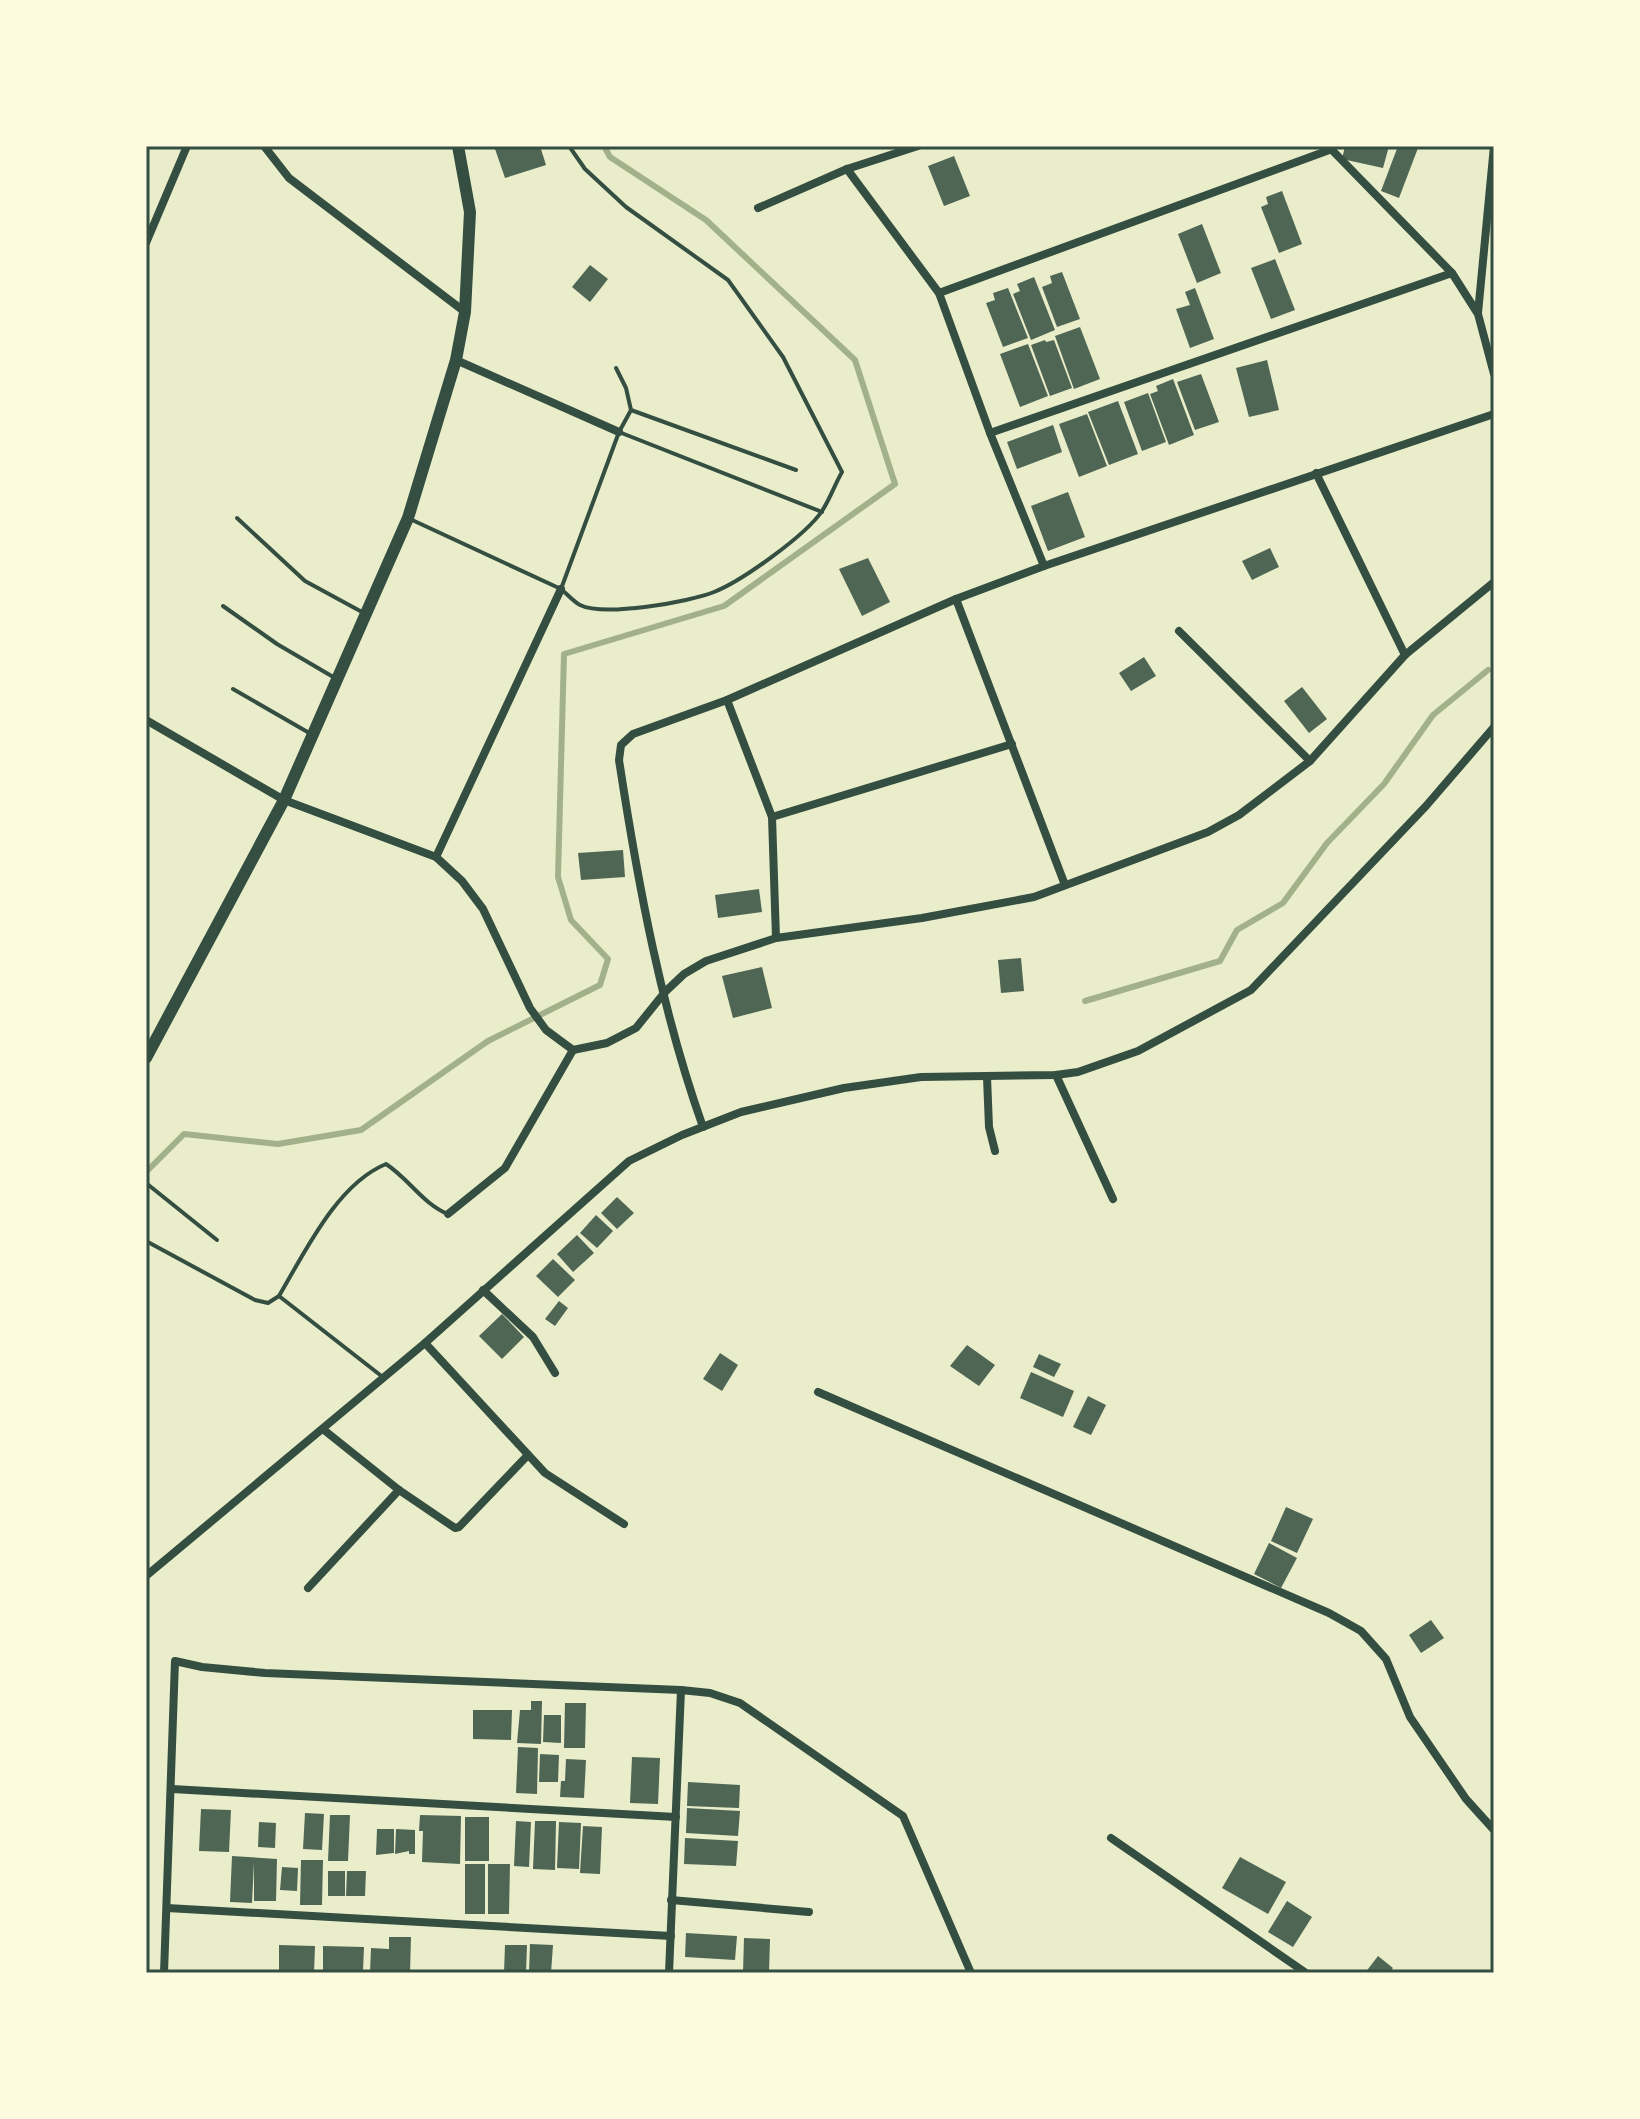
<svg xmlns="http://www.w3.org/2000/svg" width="1640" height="2119" font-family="'DM Sans',sans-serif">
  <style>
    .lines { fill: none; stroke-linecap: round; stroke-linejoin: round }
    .stream { stroke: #a3b18a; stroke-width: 6 }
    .building { fill: #4f6655 }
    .service { stroke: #344e41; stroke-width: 4 }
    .minor { stroke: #344e41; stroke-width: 8 }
    .secondary { stroke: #344e41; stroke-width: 12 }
    .neatline { fill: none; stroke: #344e41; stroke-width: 3 }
  </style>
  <rect width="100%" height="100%" fill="#e9edc9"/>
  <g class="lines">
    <g class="stream">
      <polyline points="1085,1001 1220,961 1237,930 1283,903 1327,843 1384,784 1433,715 1488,670"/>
      <polyline points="146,1172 184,1134 278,1144 361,1130 488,1041 600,985 608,959 571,920 558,877 564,654 724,606 895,484 855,360 706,220 610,157 604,146"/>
    </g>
  </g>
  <g class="building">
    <polygon points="494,146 540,146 546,165 505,178"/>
    <polygon points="1345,146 1389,146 1383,168 1342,159"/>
    <polygon points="1398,146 1418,148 1399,198 1381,191"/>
    <polygon points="954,156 970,196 944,206 928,166"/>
    <polygon points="1282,191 1302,244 1279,253 1261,207 1268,204 1266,197"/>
    <polygon points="1202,224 1221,273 1197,283 1178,234"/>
    <polygon points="1275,259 1295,310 1271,319 1251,268"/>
    <polygon points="590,265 608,279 590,302 572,287"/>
    <polygon points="1062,272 1080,319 1057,327 1042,287 1052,283 1050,276"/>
    <polygon points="1034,277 1055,330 1031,340 1013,294 1020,291 1017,284"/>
    <polygon points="1008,288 1028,338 1003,347 986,303 995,300 993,293"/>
    <polygon points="1195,288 1214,339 1190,348 1176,309 1190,305 1185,292"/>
    <polygon points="1080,327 1100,379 1074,389 1055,336"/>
    <polygon points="1045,340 1046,342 1054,340 1072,388 1050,396 1031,345"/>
    <polygon points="1028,344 1048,396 1020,407 1000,354"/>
    <polygon points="1267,360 1279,410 1249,417 1236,368"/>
    <polygon points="1201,374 1219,422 1195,430 1177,382"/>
    <polygon points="1173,379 1194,435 1169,445 1150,394 1158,391 1156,386"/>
    <polygon points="1148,393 1166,442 1142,451 1124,402"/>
    <polygon points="1118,401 1138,454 1109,465 1088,412"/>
    <polygon points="1087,414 1107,466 1079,477 1059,424"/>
    <polygon points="1053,425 1062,452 1017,469 1007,442"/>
    <polygon points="1068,492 1085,537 1048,551 1031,506"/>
    <polygon points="1270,548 1279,567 1252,580 1242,561"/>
    <polygon points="868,558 890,602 862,616 839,569"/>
    <polygon points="1144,657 1156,676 1131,691 1119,673"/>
    <polygon points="1302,687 1327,719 1309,733 1284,701"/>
    <polygon points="623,850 625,877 581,880 578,853"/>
    <polygon points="759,889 762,912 718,918 715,895"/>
    <polygon points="1021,958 1024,991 1001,993 998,960"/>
    <polygon points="762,967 772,1008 733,1018 722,976"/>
    <polygon points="617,1197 634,1213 617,1229 601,1213"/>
    <polygon points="596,1215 613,1231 597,1248 580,1233"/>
    <polygon points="577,1235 594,1253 573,1272 557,1254"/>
    <polygon points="553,1259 575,1280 558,1297 536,1276"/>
    <polygon points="559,1301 568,1308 555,1326 545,1319"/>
    <polygon points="502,1314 524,1337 502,1359 479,1336"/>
    <polygon points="967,1345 995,1365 979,1386 950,1366"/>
    <polygon points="720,1353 738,1365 722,1391 703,1379"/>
    <polygon points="1039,1354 1061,1364 1054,1377 1033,1367"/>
    <polygon points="1031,1372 1074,1391 1063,1417 1020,1398"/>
    <polygon points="1088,1396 1106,1405 1091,1435 1073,1427"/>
    <polygon points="1286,1507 1313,1519 1297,1553 1271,1541"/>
    <polygon points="1269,1543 1297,1558 1281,1588 1254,1574"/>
    <polygon points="1431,1620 1444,1638 1421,1653 1409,1635"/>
    <polygon points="531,1701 542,1701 541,1744 517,1743 520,1710 531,1710"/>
    <polygon points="565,1703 586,1703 585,1748 564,1748"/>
    <polygon points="473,1710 512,1710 511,1740 473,1739"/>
    <polygon points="544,1715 561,1715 561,1743 543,1742"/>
    <polygon points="518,1747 538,1748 537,1794 516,1793"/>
    <polygon points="540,1754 559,1755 558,1782 539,1782"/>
    <polygon points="632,1757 660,1758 658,1804 630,1803"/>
    <polygon points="566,1759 586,1760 584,1798 560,1797 561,1781 565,1781"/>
    <polygon points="688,1782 740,1785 739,1808 687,1806"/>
    <polygon points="687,1808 740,1811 738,1836 686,1833"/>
    <polygon points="201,1809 231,1810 229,1852 199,1851"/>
    <polygon points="305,1813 324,1814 322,1850 303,1849"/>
    <polygon points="330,1815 350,1815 348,1861 328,1861"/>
    <polygon points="420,1815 461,1816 460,1864 422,1862 423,1831 419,1831"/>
    <rect x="465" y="1817" width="24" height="44"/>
    <polygon points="516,1821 531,1822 529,1867 514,1866"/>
    <polygon points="535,1821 556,1821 555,1870 533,1869"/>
    <polygon points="259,1822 276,1823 275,1848 258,1847"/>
    <polygon points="559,1822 581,1823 579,1869 557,1868"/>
    <polygon points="583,1826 602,1827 600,1874 580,1873"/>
    <polygon points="377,1829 394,1829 394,1853 376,1855"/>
    <polygon points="396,1829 415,1830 415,1854 409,1854 409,1851 395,1854"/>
    <polygon points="685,1838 738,1841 736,1866 684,1864"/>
    <polygon points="232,1856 277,1859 276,1901 254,1901 254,1862 252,1903 230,1902"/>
    <polygon points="1240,1857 1286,1882 1268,1914 1222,1888"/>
    <polygon points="301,1860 323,1860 322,1905 300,1905"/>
    <rect x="465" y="1864" width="20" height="50"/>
    <polygon points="488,1864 510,1864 509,1914 488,1914"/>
    <polygon points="282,1867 298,1868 297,1891 280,1890"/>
    <rect x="328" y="1871" width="17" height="25"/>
    <polygon points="347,1871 366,1871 365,1896 346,1896"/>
    <polygon points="1287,1901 1312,1917 1293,1947 1268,1932"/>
    <polygon points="686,1933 737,1936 735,1960 685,1957"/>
    <polygon points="389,1937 411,1937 410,1973 370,1973 371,1948 389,1949"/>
    <polygon points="744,1938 770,1939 769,1973 743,1973"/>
    <polygon points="530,1944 553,1945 551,1973 529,1973"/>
    <polygon points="279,1945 315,1946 314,1973 279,1973"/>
    <polygon points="505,1945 527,1945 526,1973 504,1973"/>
    <polygon points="323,1946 364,1947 363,1971 323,1970"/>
    <polygon points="1378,1956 1393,1968 1389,1973 1365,1973"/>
  </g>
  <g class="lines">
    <g class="service">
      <polyline points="616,368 626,388 631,410 796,470"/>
      <polyline points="619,432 822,512"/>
      <polyline points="237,518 305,581 362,612"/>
      <path d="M410,519L561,589C567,594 574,602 580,605C604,617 689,602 714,592C742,581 806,535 822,511C830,499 835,484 842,472L783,357L728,280L626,207L585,169L569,146"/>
      <polyline points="561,589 619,432 631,410"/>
      <polyline points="223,606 277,644 335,678"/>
      <polyline points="233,689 311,734"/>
      <polyline points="146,1183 217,1240"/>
      <path d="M146,1241L255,1300L268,1303L279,1296C305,1252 337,1184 386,1164C409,1179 423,1204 448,1214"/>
      <polyline points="279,1296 384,1378"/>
    </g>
    <g class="minor">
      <polyline points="264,146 289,178 465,312"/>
      <polyline points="1329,147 1452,273 1478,314 1494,374"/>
      <polyline points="847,169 939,293 990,433 1044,566"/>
      <polyline points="758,208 847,169 918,146"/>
      <polyline points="146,243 187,146"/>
      <polyline points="939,293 1332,149 1333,146"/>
      <polyline points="1478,313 1494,146"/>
      <polyline points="456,360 619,432"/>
      <polyline points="990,433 1452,273"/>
      <polyline points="1316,473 1405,655"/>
      <polyline points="956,599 1065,885"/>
      <polyline points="1179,631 1310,761"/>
      <polyline points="727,700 772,817 776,938"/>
      <polyline points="146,720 284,800 436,857 462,881 483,909 530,1008 546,1030 573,1050"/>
      <polyline points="772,817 1012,744"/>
      <polyline points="436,857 561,589"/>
      <polyline points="1056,1075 1113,1199"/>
      <polyline points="987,1077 989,1127 995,1151"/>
      <path d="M703,1127C661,1009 638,884 619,760L621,745L633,734L727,700L956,599L1044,566L1494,414"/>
      <polyline points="448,1214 505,1168 573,1050 607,1043 636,1028 665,992 684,974 706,961 776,938 922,918 1034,897 1208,832 1239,815 1310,761 1405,655 1494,582"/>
      <polyline points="483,1290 533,1337 555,1373"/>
      <polyline points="425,1343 545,1473 624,1524"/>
      <polyline points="818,1392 1329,1613 1361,1631 1386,1659 1410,1717 1466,1799 1494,1830"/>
      <polyline points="324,1430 399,1490 455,1528 459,1527 528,1455"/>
      <polyline points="146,1576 425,1343 629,1161 682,1135 741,1112 844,1088 921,1077 1056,1075 1078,1072 1138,1051 1251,990 1426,806 1494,727"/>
      <polyline points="308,1588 399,1490"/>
      <polyline points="172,1789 676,1817"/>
      <polyline points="1111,1838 1306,1973"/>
      <polyline points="671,1900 809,1912"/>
      <polyline points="167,1908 671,1936"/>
      <polyline points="164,1973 175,1661 202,1667 265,1673 681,1690 710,1693 740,1703 903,1816 971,1973"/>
      <polyline points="669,1973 681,1690"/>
    </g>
    <polyline class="secondary" points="146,1058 284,800 408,518 456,360 465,312 470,212 458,146"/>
  </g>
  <rect width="1640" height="2119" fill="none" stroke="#fefae0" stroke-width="296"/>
  <rect x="148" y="148" width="1344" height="1823" class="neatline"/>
</svg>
